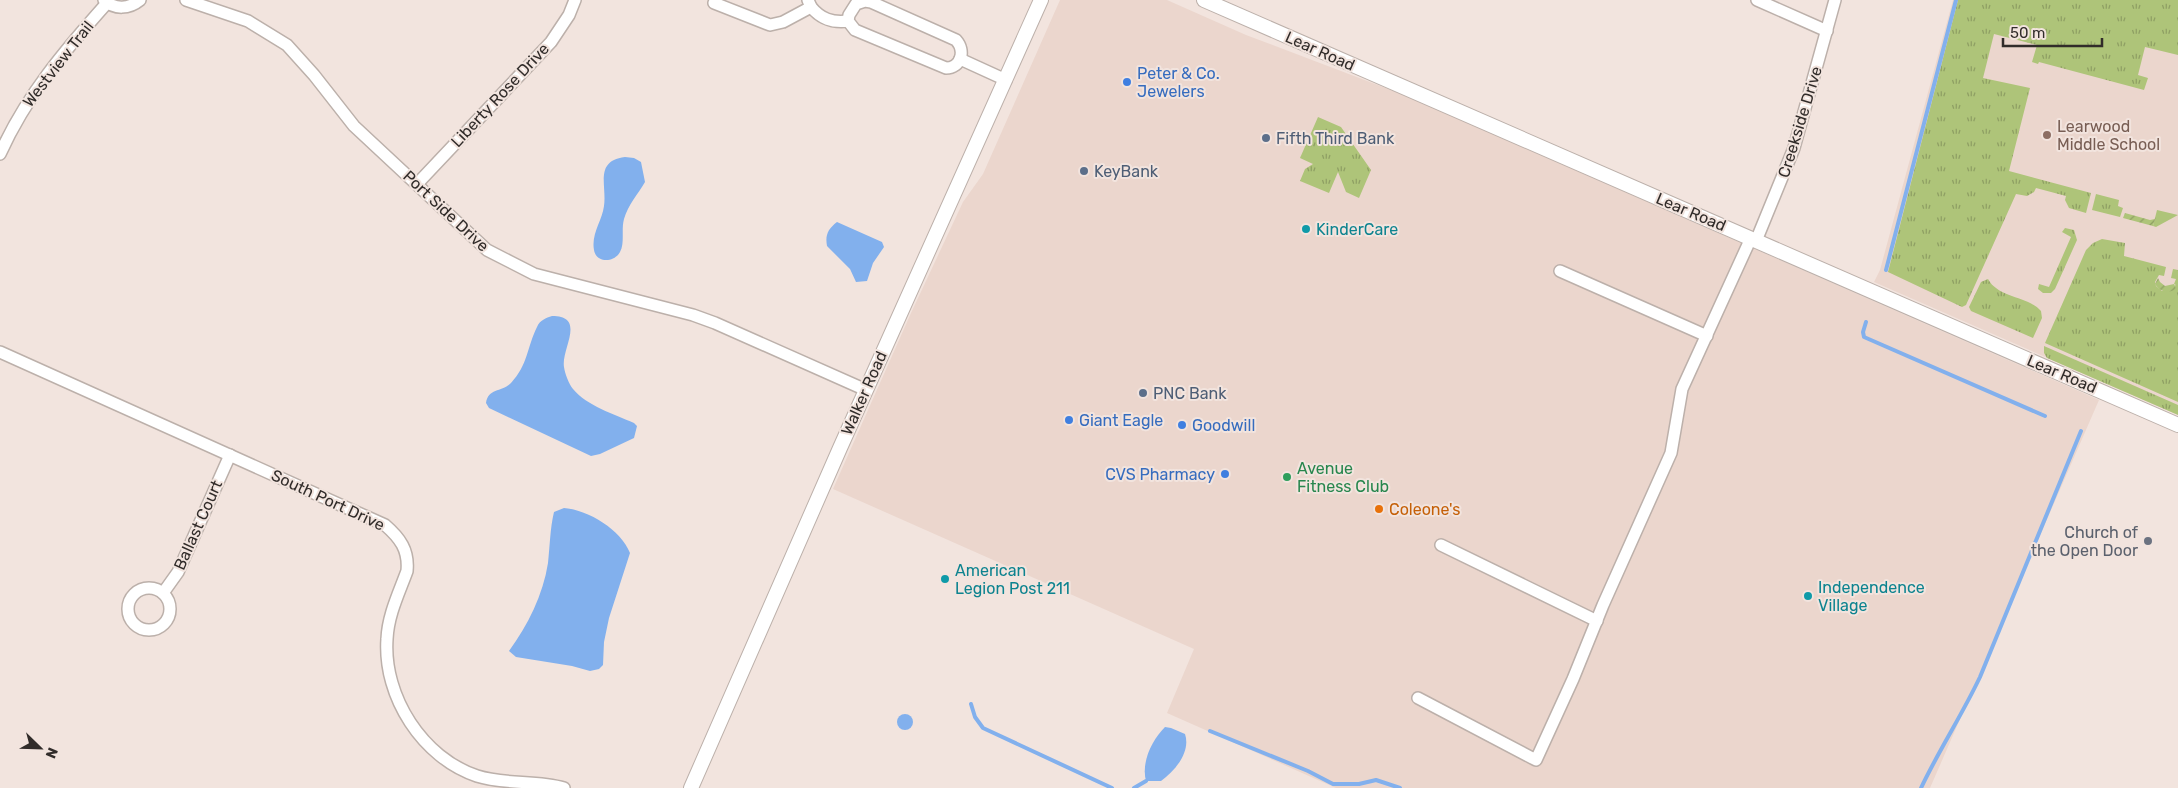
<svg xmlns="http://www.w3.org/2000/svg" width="2178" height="788" font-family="Rubik,sans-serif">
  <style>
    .built { fill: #ebd6cd }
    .grass { fill: url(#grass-tufts) }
    .garden { fill: url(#garden-furrows) }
    .water { fill: #82b0ed }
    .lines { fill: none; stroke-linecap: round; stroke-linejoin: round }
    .stream { stroke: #82b0ed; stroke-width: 4 }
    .minor-casing { stroke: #bcb0aa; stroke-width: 14 }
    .tertiary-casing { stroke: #bcb0aa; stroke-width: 16 }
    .minor { stroke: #fff; stroke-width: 11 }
    .tertiary { stroke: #fff; stroke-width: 14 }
    .shop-dot { fill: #3f7fe0; stroke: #f2e4de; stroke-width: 2 }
    .education-dot { fill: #8d6e63; stroke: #f2e4de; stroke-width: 2 }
    .service-dot { fill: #5c6f8a; stroke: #f2e4de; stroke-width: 2 }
    .culture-dot { fill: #0f9aa8; stroke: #f2e4de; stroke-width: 2 }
    .leisure-dot { fill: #2e9e5b; stroke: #f2e4de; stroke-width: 2 }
    .food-dot { fill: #e8710a; stroke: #f2e4de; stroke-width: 2 }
    .worship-dot { fill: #6b7280; stroke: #f2e4de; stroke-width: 2 }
    .labels { text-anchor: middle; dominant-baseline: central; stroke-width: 4; stroke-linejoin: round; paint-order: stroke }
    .street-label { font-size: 16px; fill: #312c2a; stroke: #f2e4de }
    .shop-label { font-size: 16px; fill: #366cbe; stroke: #f2e4de; text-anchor: start }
    .education-label { font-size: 16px; fill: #785e54; stroke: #f2e4de; text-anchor: start }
    .service-label { font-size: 16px; fill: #4e5e75; stroke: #f2e4de; text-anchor: start }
    .culture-label { font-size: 16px; fill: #0d838f; stroke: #f2e4de; text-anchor: start }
    .leisure-label { font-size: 16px; fill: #27864d; stroke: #f2e4de; text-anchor: start }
    .food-label { font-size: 16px; fill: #c56008; stroke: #f2e4de; text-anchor: start }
    .worship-label { font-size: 16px; fill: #5b616d; stroke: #f2e4de; text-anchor: end }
  </style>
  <defs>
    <pattern id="grass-tufts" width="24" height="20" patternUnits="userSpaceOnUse" patternTransform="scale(1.25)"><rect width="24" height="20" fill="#aec479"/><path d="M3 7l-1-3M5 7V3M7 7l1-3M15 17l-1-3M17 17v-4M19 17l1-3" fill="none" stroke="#8e9f63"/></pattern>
    <pattern id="garden-furrows" width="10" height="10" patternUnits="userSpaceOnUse" patternTransform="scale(1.25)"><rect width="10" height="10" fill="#aec479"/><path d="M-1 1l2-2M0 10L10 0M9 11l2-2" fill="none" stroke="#8e9f63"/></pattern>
  </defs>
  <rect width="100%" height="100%" fill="#f2e4de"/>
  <g class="built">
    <polygon points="1060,0 1167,0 1246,35 1404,95 2099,400 1930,788 1336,788 1167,713 1194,649 833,489 911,313 963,202 983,174"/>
    <polygon points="1953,0 2178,0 2178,415 1874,282 1880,270"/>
  </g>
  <g class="grass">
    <polygon points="1958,0 2178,0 2178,55 2145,47 2138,75 2148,78 2144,90 2039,62 2038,64 2032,62 2037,45 1994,34 1983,78 2030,88 2009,171 2091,193 2086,213 2069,208 2065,200 2066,196 2036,188 2034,192 2027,196 2016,194 1966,305 1962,307 1888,272"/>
    <polygon points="1318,117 1341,127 1371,170 1359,198 1346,192 1338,172 1329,193 1300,181 1305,169 1313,164 1300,158"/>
    <polygon points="2096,194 2119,200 2118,206 2123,208 2120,217 2092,210"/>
    <polygon points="2157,210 2178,215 2156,227 2153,226"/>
    <polygon points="2065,228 2074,230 2077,240 2055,289 2051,293 2043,293 2038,289 2039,284 2049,287 2071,237 2062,232"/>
    <polygon points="2102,239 2125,243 2124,256 2166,267 2164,276 2159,275 2155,282 2156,286 2162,291 2176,285 2174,284 2176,279 2171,278 2173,269 2178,270 2178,402 2045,343 2086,250 2093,243"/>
    <path d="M1988,279C1998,298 2028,296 2041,311L2042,318L2033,338L1971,311L1969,307L1981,282Z"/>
    <polygon points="2044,346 2178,405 2178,415 2047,358 2044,353"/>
  </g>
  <g class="garden">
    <polygon points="2125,213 2150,220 2155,219 2153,226 2123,218"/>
    <path d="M2158,278L2160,282L2165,286L2174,284L2176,289C2168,294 2160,292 2155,284Z"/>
  </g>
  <g class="water">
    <path d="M625,157L634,158L641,162L645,182C638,194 628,205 624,219C621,230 625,243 620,252C614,263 596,263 594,250C591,234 602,221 604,206C607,185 594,161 625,157Z"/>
    <path d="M837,222L882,242L884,247L873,263L867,281L856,282L850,269L827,246C825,235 828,229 837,222Z"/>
    <path d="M552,316C587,316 561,349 564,367C565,374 569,384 573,389C587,406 614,414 634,423L637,426L634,438L600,454L591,456L489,408L486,403C488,388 502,392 511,383C528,365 527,347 537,327C540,320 546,318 552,316Z"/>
    <path d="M564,508C589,510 621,530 630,553L609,618L604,642L603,665L599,669L590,671L572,666L516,657L509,651C528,625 543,595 548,563C550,545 550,529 554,512Z"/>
    <circle cx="905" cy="722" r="8"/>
    <path d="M1165,727L1171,728L1185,734C1191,752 1175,771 1161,781H1146C1141,762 1152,740 1165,727Z"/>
  </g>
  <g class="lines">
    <g class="stream">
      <polyline points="1886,270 1956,0"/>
      <polyline points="1866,322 1863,332 1864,337 2045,416"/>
      <polyline points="971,704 975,717 983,728 1112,788"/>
      <polyline points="1210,731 1308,771 1333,784 1359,784 1376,780 1400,788"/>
      <polyline points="1134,788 1146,781"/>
      <path d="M1921,788C1939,750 1962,715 1980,677L2081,431"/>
    </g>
    <defs>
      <g id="minor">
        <path d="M104,0C115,10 129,9 140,0"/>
        <polyline points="186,0 248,21 287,45 314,75 354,126 487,250 534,274 693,315 715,323 866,390"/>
        <polyline points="1757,0 1827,31"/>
        <path d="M865,1L871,2L956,40C966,51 961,68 946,68L855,30L848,21L849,15L856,4Z"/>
        <polyline points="714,3 770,25 783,22 811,7 808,0"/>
        <path d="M811,7C821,19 832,23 848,21"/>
        <polyline points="960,59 1006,80"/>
        <path d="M0,154C26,96 65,50 107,3"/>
        <polyline points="417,184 551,42 569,15 575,0"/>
        <polyline points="1756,241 1794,148 1835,0"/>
        <polyline points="1560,271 1707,336"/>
        <path d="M0,352L385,525C400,538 409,550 407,571C399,593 388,615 387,639C383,697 423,758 477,776C505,785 536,780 564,788"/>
        <polyline points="1441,545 1597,621"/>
        <circle cx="149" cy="609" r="21"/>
        <polyline points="163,593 178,572 230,455"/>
        <polyline points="1418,698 1536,760 1573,679 1603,605 1671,453 1682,389 1751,238"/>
      </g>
      <g id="tertiary">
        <polyline points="1204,0 2178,425"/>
        <polyline points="691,788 840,448 1041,0"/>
      </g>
    </defs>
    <use href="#minor" class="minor-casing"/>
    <use href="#tertiary" class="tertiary-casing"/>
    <use href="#minor" class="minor"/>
    <use href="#tertiary" class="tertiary"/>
  </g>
  <g class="shop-dot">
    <circle cx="1127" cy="82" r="5"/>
    <circle cx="1069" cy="420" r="5"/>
    <circle cx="1182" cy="425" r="5"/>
    <circle cx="1225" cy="474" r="5"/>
  </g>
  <circle class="education-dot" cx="2047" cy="135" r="5"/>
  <g class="service-dot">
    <circle cx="1266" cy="138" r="5"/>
    <circle cx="1084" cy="171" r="5"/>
    <circle cx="1143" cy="393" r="5"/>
  </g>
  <g class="culture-dot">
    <circle cx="1306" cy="229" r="5"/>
    <circle cx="945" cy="579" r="5"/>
    <circle cx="1808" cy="596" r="5"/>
  </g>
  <circle class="leisure-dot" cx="1287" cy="477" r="5"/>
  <circle class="food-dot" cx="1379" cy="509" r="5"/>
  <circle class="worship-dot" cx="2148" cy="541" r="5"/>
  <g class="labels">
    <g class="street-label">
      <text transform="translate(1320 51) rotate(24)">Lear Road</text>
      <text transform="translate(58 64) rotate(-52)">Westview Trail</text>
      <text transform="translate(500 95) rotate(-47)">Liberty Rose Drive</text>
      <text transform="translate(1800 122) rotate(-73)">Creekside Drive</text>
      <text transform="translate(446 211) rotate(43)">Port Side Drive</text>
      <text transform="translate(1691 212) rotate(23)">Lear Road</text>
      <text transform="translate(2062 374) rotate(23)">Lear Road</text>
      <text transform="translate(864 393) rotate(-66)">Walker Road</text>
      <text transform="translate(328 500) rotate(25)">South Port Drive</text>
      <text transform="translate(198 525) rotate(-66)">Ballast Court</text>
    </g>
    <g class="shop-label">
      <text x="1137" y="73">Peter &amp; Co.<tspan x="1137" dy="18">Jewelers</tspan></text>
      <text x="1079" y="420">Giant Eagle</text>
      <text x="1192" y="425">Goodwill</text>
      <text x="1215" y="474" text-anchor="end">CVS Pharmacy</text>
    </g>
    <g class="education-label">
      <text x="2057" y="126">Learwood<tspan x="2057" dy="18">Middle School</tspan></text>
    </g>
    <g class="service-label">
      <text x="1276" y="138">Fifth Third Bank</text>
      <text x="1094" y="171">KeyBank</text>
      <text x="1153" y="393">PNC Bank</text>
    </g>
    <g class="culture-label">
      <text x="1316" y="229">KinderCare</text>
      <text x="955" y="570">American<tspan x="955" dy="18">Legion Post 211</tspan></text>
      <text x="1818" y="587">Independence<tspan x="1818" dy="18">Village</tspan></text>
    </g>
    <g class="leisure-label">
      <text x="1297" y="468">Avenue<tspan x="1297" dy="18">Fitness Club</tspan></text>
    </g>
    <g class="food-label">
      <text x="1389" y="509">Coleone's</text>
    </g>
    <g class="worship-label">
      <text x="2138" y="532">Church of<tspan x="2138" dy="18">the Open Door</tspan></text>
    </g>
  </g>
  <g transform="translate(40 748) rotate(113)" stroke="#f2e4de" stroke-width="4" paint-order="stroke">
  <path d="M0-4L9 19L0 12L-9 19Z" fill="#312c2a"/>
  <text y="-8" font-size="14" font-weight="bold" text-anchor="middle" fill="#312c2a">N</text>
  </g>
  <path d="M2003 38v8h99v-8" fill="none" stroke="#312c2a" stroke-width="2.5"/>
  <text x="2010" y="38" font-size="15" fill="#312c2a" stroke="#f2e4de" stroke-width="4" paint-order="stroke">50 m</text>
</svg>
